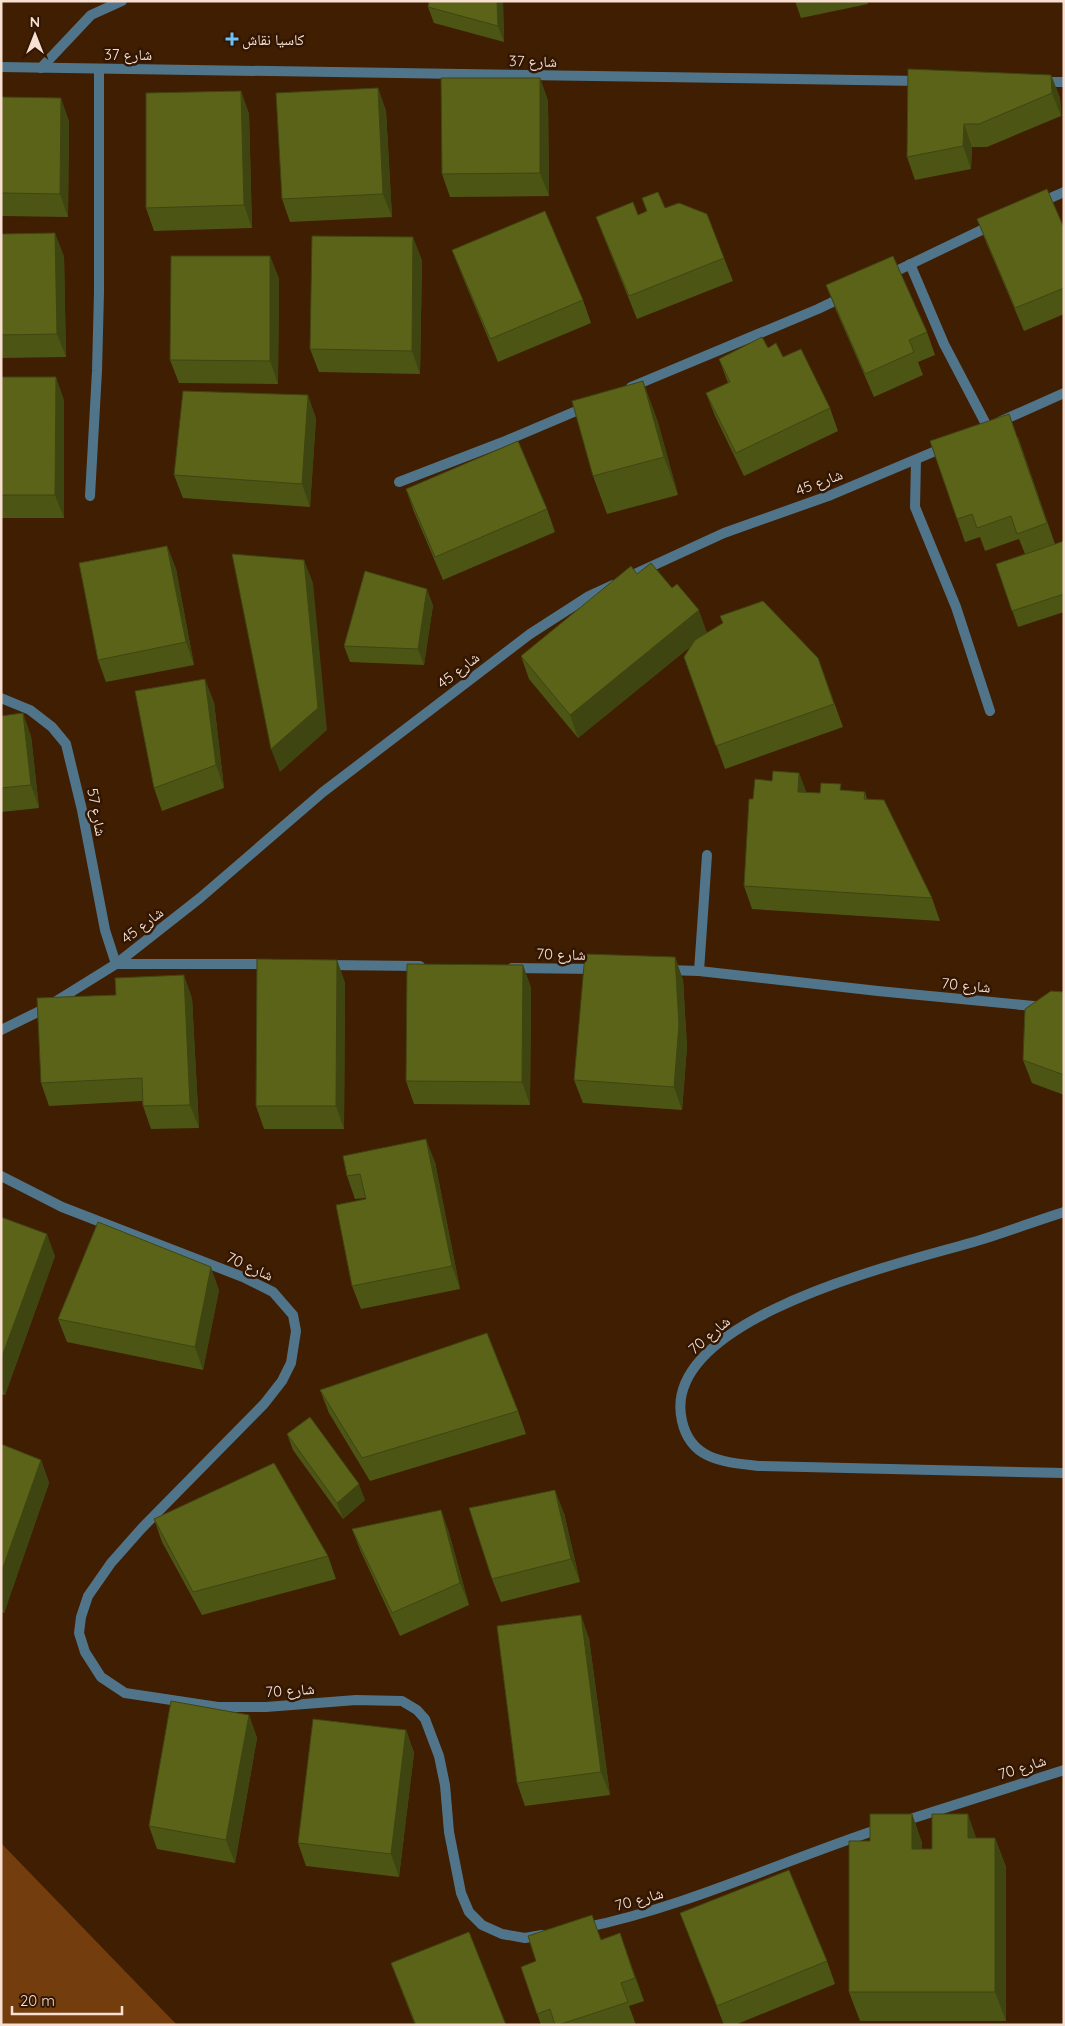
<svg xmlns="http://www.w3.org/2000/svg" width="1065" height="2026" font-family="Quicksand,'Noto Naskh Arabic',sans-serif">
  <style>
    .forest { fill: #743d0d }
    .lines { fill: none; stroke-linecap: round; stroke-linejoin: round }
    .street { stroke: #50758b; stroke-width: 10 }
    .wall { fill: #4d5515 }
    .shaded-wall { fill: #3f4511 }
    .building { fill: #5a6318; stroke: #3f4511 }
    .poi-dot { fill: #6dc2f3; stroke: #311703; stroke-width: 2 }
    .labels { text-anchor: middle; dominant-baseline: central; stroke-width: 5; stroke-linejoin: round; paint-order: stroke }
    .poi-label { font-size: 15px; fill: #f7e0d1; stroke: #311703; text-anchor: start }
    .street-label { font-size: 15px; fill: #f7e0d1; stroke: #311703 }
  </style>
  <rect width="100%" height="100%" fill="#401e01"/>
  <polygon class="forest" points="1,1843 177,2025 1,2025"/>
  <g class="lines">
    <g class="street">
      <polyline points="1,67 920,81"/>
      <polyline points="41,68 91,15 122,1"/>
      <polyline points="1042,82 1064,82"/>
      <polyline points="1039,203 1064,192"/>
      <polyline points="910,264 944,344 988,428"/>
      <polyline points="888,275 992,225"/>
      <polyline points="631,387 818,309 843,297"/>
      <polyline points="999,422 1064,393"/>
      <polyline points="916,460 915,507 956,607 990,711"/>
      <polyline points="399,482 503,442 588,406"/>
      <polyline points="90,496 97,371 99,292 99,69"/>
      <polyline points="626,578 724,533 831,495 945,447"/>
      <polyline points="1,698 30,710 52,727 66,744 82,810 105,930 116,964 270,964"/>
      <polyline points="327,965 420,966"/>
      <polyline points="512,968 597,969"/>
      <polyline points="667,970 699,971 878,991 1064,1009"/>
      <polyline points="699,971 707,855"/>
      <polyline points="1,1030 42,1010 116,964 200,898 323,792 530,634 589,596 613,585"/>
      <polyline points="1,1176 62,1207 243,1277 273,1292 293,1315 296,1331 291,1363 282,1381 264,1404 142,1528 111,1563 88,1596 81,1617 79,1633 85,1652 101,1677 125,1693 218,1707 266,1707 356,1700 402,1701 417,1710 425,1719 439,1756 445,1785 449,1832 461,1893 469,1912 482,1925 502,1934 525,1938 542,1935"/>
      <path d="M1064,1212C1032,1222 1002,1234 970,1243C901,1263 658,1319 682,1421C691,1461 725,1462 759,1466L1064,1473"/>
      <polyline points="901,1822 1064,1770"/>
      <path d="M583,1928C686,1907 782,1861 882,1828"/>
    </g>
  </g>
  <g class="wall">
    <polygon points="429,1 503,1 504,42 434,23 428,7"/>
    <polygon points="795,1 867,1 868,4 801,18"/>
    <polygon points="1051,75 1060,98 1061,116 987,147 972,147 971,169 915,180 907,157"/>
    <polygon points="540,78 548,101 549,196 450,197 442,174"/>
    <polygon points="378,88 386,111 392,217 290,222 282,199"/>
    <polygon points="241,91 249,114 252,228 154,231 146,208"/>
    <polygon points="1,97 69,121 68,217 1,216"/>
    <polygon points="642,198 665,208 724,258 733,281 637,319 605,240 596,217 638,215 647,212"/>
    <polygon points="977,219 1064,228 1064,314 1024,331 986,242"/>
    <polygon points="1,234 64,256 66,357 1,358"/>
    <polygon points="452,250 583,300 591,323 498,362 461,273"/>
    <polygon points="270,256 279,279 278,384 179,383 170,360"/>
    <polygon points="422,260 420,374 319,372 310,349"/>
    <polygon points="826,285 927,332 935,355 918,362 923,375 874,397 835,308"/>
    <polygon points="768,348 783,357 830,408 838,431 744,476 715,416 706,393 728,383 719,359"/>
    <polygon points="1,377 64,400 64,518 1,518"/>
    <polygon points="316,418 310,507 183,498 174,475"/>
    <polygon points="657,419 678,495 607,514 593,476"/>
    <polygon points="1018,437 1055,544 1064,541 1064,612 1018,627 996,564 1025,554 1019,539 985,551 980,537 965,542 930,441"/>
    <polygon points="406,489 547,509 555,532 443,580 414,512"/>
    <polygon points="167,546 176,569 194,665 106,682 98,660"/>
    <polygon points="637,574 707,632 818,658 843,727 725,769 684,657 690,647 578,738 529,679 521,656"/>
    <polygon points="433,605 424,665 350,662 344,646"/>
    <polygon points="214,702 224,788 162,811 154,788"/>
    <polygon points="1,716 31,736 39,808 1,812"/>
    <polygon points="799,773 806,793 820,793 843,790 865,792 867,799 932,898 940,921 752,909 744,886 753,799 772,781"/>
    <polygon points="675,957 683,980 687,1047 682,1110 583,1103 574,1080"/>
    <polygon points="337,960 345,983 344,1129 264,1129 256,1106"/>
    <polygon points="523,965 531,988 530,1105 414,1104 406,1081"/>
    <polygon points="1064,992 1064,1095 1032,1083 1023,1060"/>
    <polygon points="116,995 192,998 199,1128 151,1129 143,1106 142,1101 49,1106 41,1083"/>
    <polygon points="435,1162 460,1289 361,1309 352,1286 366,1199 365,1198 355,1199 347,1176"/>
    <polygon points="1,1217 55,1256 5,1395 1,1394"/>
    <polygon points="219,1290 203,1370 67,1342 58,1319"/>
    <polygon points="320,1390 518,1411 526,1434 370,1481 329,1413"/>
    <polygon points="287,1434 365,1500 343,1519 293,1450"/>
    <polygon points="1,1444 41,1460 49,1483 4,1613 1,1612"/>
    <polygon points="441,1510 449,1533 469,1605 400,1636 361,1552 352,1529"/>
    <polygon points="564,1513 580,1582 501,1602 492,1579"/>
    <polygon points="154,1519 328,1556 336,1579 202,1615 162,1542"/>
    <polygon points="589,1638 610,1795 525,1806 517,1783"/>
    <polygon points="249,1715 257,1738 235,1863 157,1849 149,1826"/>
    <polygon points="406,1730 414,1753 399,1877 306,1866 298,1843"/>
    <polygon points="912,1814 922,1843 922,1849 932,1849 976,1838 995,1838 1006,1867 1006,2021 860,2021 849,1992 870,1841"/>
    <polygon points="680,1913 827,1961 835,1984 735,2025 724,2025"/>
    <polygon points="620,1933 644,2001 629,2006 636,2025 541,2025 521,1967"/>
    <polygon points="391,1963 506,2025 415,2025"/>
  </g>
  <g class="shaded-wall">
    <polygon points="497,1 503,1 504,42 498,26"/>
    <polygon points="1051,75 1060,98 1061,116 1052,93"/>
    <polygon points="540,78 548,101 549,196 540,173"/>
    <polygon points="378,88 386,111 392,217 383,194"/>
    <polygon points="241,91 249,114 252,228 244,205"/>
    <polygon points="61,98 69,121 68,217 60,194"/>
    <polygon points="964,124 972,147 971,169 963,146"/>
    <polygon points="55,233 64,256 66,357 57,334"/>
    <polygon points="413,237 422,260 420,374 412,351"/>
    <polygon points="270,256 279,279 278,384 270,361"/>
    <polygon points="56,377 64,400 64,518 55,495"/>
    <polygon points="643,381 657,419 678,495 664,457"/>
    <polygon points="308,395 316,418 310,507 302,484"/>
    <polygon points="167,546 176,569 194,665 186,642"/>
    <polygon points="304,560 313,583 327,730 280,772 271,749"/>
    <polygon points="427,589 433,605 424,665 418,649"/>
    <polygon points="699,610 707,633 578,738 570,715"/>
    <polygon points="205,679 214,702 224,788 216,765"/>
    <polygon points="23,713 31,736 39,808 31,785"/>
    <polygon points="799,773 808,796 798,792"/>
    <polygon points="675,957 683,980 687,1047 682,1110 674,1087"/>
    <polygon points="337,960 345,983 344,1129 336,1106"/>
    <polygon points="523,965 531,988 530,1105 522,1082"/>
    <polygon points="184,975 192,998 199,1128 190,1105"/>
    <polygon points="426,1139 435,1162 460,1289 452,1266"/>
    <polygon points="47,1234 55,1256 5,1395 1,1385 1,1359"/>
    <polygon points="211,1267 219,1290 203,1370 195,1347"/>
    <polygon points="41,1460 49,1483 4,1613 1,1605 1,1573"/>
    <polygon points="359,1484 365,1500 343,1519 337,1503"/>
    <polygon points="555,1490 564,1513 580,1582 571,1559"/>
    <polygon points="441,1510 449,1533 469,1605 460,1583"/>
    <polygon points="581,1615 589,1638 610,1795 601,1772"/>
    <polygon points="249,1715 257,1738 235,1863 226,1840"/>
    <polygon points="406,1730 414,1753 399,1877 391,1854"/>
    <polygon points="912,1814 922,1843 922,1878 912,1849"/>
    <polygon points="968,1814 978,1843 968,1838"/>
    <polygon points="995,1838 1006,1867 1006,2021 995,1992"/>
    <polygon points="620,1933 628,1956 644,2001 635,1978"/>
  </g>
  <g class="building">
    <polygon points="429,1 497,1 498,26 428,7"/>
    <polygon points="908,69 1051,75 1052,93 979,124 964,124 963,146 907,157"/>
    <polygon points="441,78 540,78 540,173 442,174"/>
    <polygon points="378,88 383,194 282,199 276,93"/>
    <polygon points="241,91 244,205 146,208 146,93"/>
    <polygon points="1,97 61,98 60,194 1,193"/>
    <polygon points="1047,189 1064,228 1064,288 1015,308 977,219"/>
    <polygon points="658,192 665,208 679,203 707,214 724,258 629,296 596,217 633,202 638,215 647,211 642,198"/>
    <polygon points="545,211 583,300 490,339 452,250"/>
    <polygon points="55,233 57,334 1,335 1,234"/>
    <polygon points="312,236 413,237 412,351 310,349"/>
    <polygon points="171,256 270,256 270,361 170,360"/>
    <polygon points="893,256 927,332 909,340 914,352 865,374 826,285"/>
    <polygon points="762,337 768,348 776,343 783,357 801,349 830,408 736,453 706,393 730,382 719,359"/>
    <polygon points="1,377 56,377 55,495 1,495"/>
    <polygon points="643,381 664,457 593,476 572,401"/>
    <polygon points="183,391 308,395 302,484 174,475"/>
    <polygon points="1009,414 1047,523 1017,534 1011,516 977,528 972,514 957,519 930,441"/>
    <polygon points="518,441 547,509 435,557 406,489"/>
    <polygon points="1064,541 1064,594 1012,611 996,564"/>
    <polygon points="167,546 186,642 98,660 79,563"/>
    <polygon points="232,554 304,560 318,708 271,749"/>
    <polygon points="651,563 672,588 677,584 699,610 570,715 521,656 631,566 637,574"/>
    <polygon points="365,571 427,589 418,649 344,646"/>
    <polygon points="763,601 818,658 834,704 716,746 684,657 695,640 723,623 720,616"/>
    <polygon points="205,679 216,765 154,788 135,691"/>
    <polygon points="23,713 31,785 1,788 1,716"/>
    <polygon points="773,771 799,773 798,792 820,793 821,783 841,784 840,790 865,792 864,799 884,800 932,898 744,886 749,799 753,799 755,779 772,781"/>
    <polygon points="585,954 675,957 679,1024 674,1087 574,1080"/>
    <polygon points="257,959 337,960 336,1106 256,1106"/>
    <polygon points="407,964 523,965 522,1082 406,1081"/>
    <polygon points="184,975 190,1105 143,1106 142,1078 41,1083 37,998 116,995 115,978"/>
    <polygon points="1051,991 1064,992 1064,1075 1023,1060 1025,1009"/>
    <polygon points="426,1139 452,1266 352,1286 336,1205 366,1199 360,1174 347,1176 343,1156"/>
    <polygon points="1,1217 47,1234 1,1359"/>
    <polygon points="98,1222 211,1267 195,1347 58,1319"/>
    <polygon points="487,1333 518,1411 362,1458 320,1390"/>
    <polygon points="310,1417 359,1484 337,1503 287,1434"/>
    <polygon points="1,1444 41,1460 1,1573"/>
    <polygon points="274,1463 328,1556 193,1592 154,1519"/>
    <polygon points="555,1490 571,1559 492,1579 469,1508"/>
    <polygon points="441,1510 460,1583 392,1613 352,1529"/>
    <polygon points="581,1615 601,1772 517,1783 497,1626"/>
    <polygon points="171,1701 249,1715 226,1840 149,1826"/>
    <polygon points="313,1719 406,1730 391,1854 298,1843"/>
    <polygon points="870,1814 912,1814 912,1849 932,1849 932,1814 968,1814 968,1838 995,1838 995,1992 849,1992 849,1841 870,1841"/>
    <polygon points="789,1870 827,1961 717,2006 680,1913"/>
    <polygon points="592,1915 601,1940 620,1933 635,1978 621,1983 628,2002 558,2025 555,2025 550,2009 537,2014 521,1967 536,1961 528,1936"/>
    <polygon points="469,1932 506,2025 416,2025 391,1963"/>
  </g>
  <path class="poi-dot" d="M229.5 31.5h5v5h5v5h-5v5h-5v-5h-5v-5h5z"/>
  <g class="labels">
    <g class="poi-label">
      <text x="242" y="39">كاسيا نقاش</text>
    </g>
    <g class="street-label">
      <text x="128" y="54">شارع 37</text>
      <text transform="translate(533 61) rotate(1)">شارع 37</text>
      <text transform="translate(819 482) rotate(-21)">شارع 45</text>
      <text transform="translate(458 670) rotate(-38)">شارع 45</text>
      <text transform="translate(97 812) rotate(79)">شارع 57</text>
      <text transform="translate(142 925) rotate(-38)">شارع 45</text>
      <text transform="translate(561 954) rotate(1)">شارع 70</text>
      <text transform="translate(966 985) rotate(5)">شارع 70</text>
      <text transform="translate(250 1266) rotate(24)">شارع 70</text>
      <text transform="translate(709 1335) rotate(-41)">شارع 70</text>
      <text transform="translate(290 1690) rotate(-4)">شارع 70</text>
      <text transform="translate(1022 1767) rotate(-18)">شارع 70</text>
      <text transform="translate(639 1899) rotate(-16)">شارع 70</text>
    </g>
  </g>
  <rect width="1065" height="2026" fill="none" stroke="#f7e0d1" stroke-width="5"/>
  <g transform="translate(35 35)" stroke="#311703" stroke-width="4" paint-order="stroke">
  <path d="M0-4L9 19L0 12L-9 19Z" fill="#f7e0d1"/>
  <text y="-8" font-size="14" font-weight="bold" text-anchor="middle" fill="#f7e0d1">N</text>
  </g>
  <path d="M12 2006v8h110v-8" fill="none" stroke="#f7e0d1" stroke-width="2.5"/>
  <text x="20" y="2006" font-size="15" fill="#f7e0d1" stroke="#311703" stroke-width="4" paint-order="stroke">20 m</text>
</svg>
